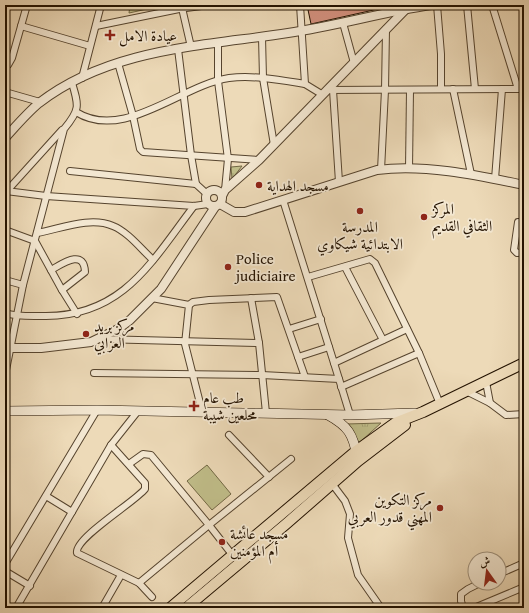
<svg xmlns="http://www.w3.org/2000/svg" width="529" height="613" font-family="'Gentium Book Plus',Amiri,serif">
  <style>
    .grass { fill: url(#grass-tufts); stroke: #726844 }
    .pitch { fill: #c0bd89; stroke: #726844 }
    .building { fill: #d08e7b; stroke: #231200 }
    .lines { fill: none; stroke-linecap: round; stroke-linejoin: round }
    .minor-casing { stroke: #56442e; stroke-width: 8 }
    .tertiary-casing { stroke: #56442e; stroke-width: 10 }
    .secondary-casing { stroke: #231200; stroke-width: 10 }
    .primary-casing { stroke: #231200; stroke-width: 12 }
    .minor { stroke: #f3e7d1; stroke-width: 6 }
    .tertiary { stroke: #f3e7d1; stroke-width: 8 }
    .secondary { stroke: #f3e7d1; stroke-width: 9 }
    .primary { stroke: #eddab8; stroke-width: 10 }
    .poi-dot { fill: #8f2418; stroke: #f3e7d1; stroke-width: 1.5 }
    .labels { text-anchor: middle; dominant-baseline: central; stroke-width: 3.5; stroke-linejoin: round; paint-order: stroke }
    .poi-label { font-size: 15px; fill: #231200; stroke: #f3e7d1; text-anchor: start }
  </style>
  <defs>
    <pattern id="grass-tufts" width="24" height="20" patternUnits="userSpaceOnUse"><rect width="24" height="20" fill="#c0bd89"/><path d="M3 7l-1-3M5 7V3M7 7l1-3M15 17l-1-3M17 17v-4M19 17l1-3" fill="none" stroke="#a5a174"/></pattern>
  </defs>
  <rect width="100%" height="100%" fill="#eddab8"/>
  <filter id="stains"><feTurbulence type="fractalNoise" baseFrequency=".005" numOctaves="4"/><feColorMatrix values="0 0 0 0 .2 0 0 0 0 .09 0 0 0 0 .02 0 0 0 .5 -.17"/></filter>
  <radialGradient id="worn" r=".72"><stop offset=".6" stop-color="#630" stop-opacity="0"/><stop offset="1" stop-color="#630" stop-opacity=".3"/></radialGradient>
  <g class="grass">
    <polygon points="130,5 161,6 129,13"/>
    <polygon points="242,166 232,179 231,167"/>
    <polygon points="381,423 359,443 346,424"/>
  </g>
  <polygon class="pitch" points="207,465 231,494 212,510 187,481"/>
  <polygon class="building" points="307,5 387,5 387,7 311,24"/>
  <g class="lines">
    <defs>
      <g id="minor">
        <polyline points="437,5 441,54 441,89"/>
        <polyline points="467,5 475,89"/>
        <polyline points="492,5 518,89"/>
        <polyline points="182,8 191,47"/>
        <polyline points="343,23 354,63"/>
        <polyline points="21,26 90,46"/>
        <polyline points="96,26 184,8"/>
        <polyline points="262,37 263,78 274,145"/>
        <polyline points="218,43 218,81 228,159 225,190"/>
        <polyline points="178,49 191,155 196,184"/>
        <polyline points="118,63 133,116 140,149 143,152 259,160"/>
        <polyline points="5,66 8,65 12,58 27,5"/>
        <polyline points="82,78 101,5"/>
        <polyline points="305,84 323,95"/>
        <polyline points="453,89 471,174"/>
        <polyline points="327,90 524,89"/>
        <polyline points="333,90 339,182"/>
        <polyline points="5,92 40,102"/>
        <path d="M76,112C124,142 181,85 229,78C254,75 280,80 305,84L300,5"/>
        <polyline points="409,169 410,90"/>
        <polyline points="381,170 385,90 386,29"/>
        <polyline points="70,171 196,184 207,194"/>
        <polyline points="495,179 502,89"/>
        <polyline points="6,191 46,196 194,206 208,204"/>
        <polyline points="5,193 62,130"/>
        <polyline points="283,200 334,363 407,329"/>
        <polyline points="518,222 514,250 517,253 524,252"/>
        <polyline points="5,230 35,241 62,290"/>
        <path d="M37,233C60,229 90,216 113,226C128,232 141,249 153,260"/>
        <polyline points="345,267 383,340"/>
        <path d="M51,270C62,264 84,248 85,272L62,290L77,314"/>
        <polyline points="308,277 370,259 375,263 419,353 440,404"/>
        <polyline points="5,280 23,285"/>
        <polyline points="152,298 189,305 185,344 202,411"/>
        <polyline points="251,298 259,343 266,413"/>
        <polyline points="189,305 193,302 209,300 277,297 305,377"/>
        <path d="M5,313C18,317 31,316 44,316C123,317 152,261 194,206"/>
        <polyline points="289,329 321,319"/>
        <polyline points="99,339 259,343"/>
        <polyline points="298,357 329,347"/>
        <polyline points="334,363 339,379"/>
        <polyline points="94,373 262,375 339,379 350,415"/>
        <path d="M5,375L23,285L64,129C80,110 79,106 72,83"/>
        <polyline points="341,387 419,353"/>
        <polyline points="466,391 490,403 486,382"/>
        <polyline points="490,403 506,415 524,414"/>
        <polyline points="229,435 269,477"/>
        <path d="M111,445L145,483V489C135,502 74,538 77,553L139,583L152,597"/>
        <polyline points="129,464 143,454 151,455 209,525 139,583"/>
        <polyline points="333,485 345,501 350,514 348,538 358,575 381,608"/>
        <polyline points="46,496 72,512"/>
        <polyline points="234,557 209,525 291,459"/>
        <polyline points="5,564 97,410"/>
        <polyline points="5,571 30,586"/>
        <polyline points="499,574 524,563"/>
        <polyline points="16,608 111,445 138,411"/>
        <polyline points="102,608 121,575"/>
        <polyline points="463,608 461,601 461,594 468,589 480,583"/>
        <polyline points="474,608 524,587"/>
        <polyline points="522,608 523,603"/>
      </g>
      <g id="tertiary">
        <polyline points="176,5 186,7 201,5"/>
        <path d="M5,138C16,126 27,113 39,103C110,48 203,46 288,33C336,26 383,12 431,5"/>
        <circle cx="214" cy="198" r="8"/>
        <polyline points="222,196 225,190 259,160 406,9"/>
        <path d="M220,204L234,212H245L377,170C425,164 476,175 524,185"/>
        <polyline points="5,348 41,348 91,342 118,329 130,320 161,289 215,207"/>
      </g>
      <g id="secondary">
        <polyline points="5,411 97,410 350,415 415,413"/>
        <path d="M328,415C348,426 353,434 357,456"/>
      </g>
      <g id="primary">
        <polyline points="170,608 356,451 395,423 423,412 524,363"/>
        <polyline points="186,608 286,524 358,461 405,425"/>
      </g>
    </defs>
    <use href="#minor" class="minor-casing"/>
    <use href="#tertiary" class="tertiary-casing"/>
    <use href="#secondary" class="secondary-casing"/>
    <use href="#primary" class="primary-casing"/>
    <use href="#minor" class="minor"/>
    <use href="#tertiary" class="tertiary"/>
    <use href="#secondary" class="secondary"/>
    <use href="#primary" class="primary"/>
  </g>
  <g class="poi-dot">
    <path d="M108 29h4v4h4v4h-4v4h-4v-4h-4v-4h4z"/>
    <circle cx="259" cy="185" r="4"/>
    <circle cx="360" cy="211" r="4"/>
    <circle cx="424" cy="217" r="4"/>
    <circle cx="228" cy="267" r="4"/>
    <circle cx="86" cy="334" r="4"/>
    <path d="M192 400h4v4h4v4h-4v4h-4v-4h-4v-4h4z"/>
    <circle cx="440" cy="508" r="4"/>
    <circle cx="222" cy="542" r="4"/>
  </g>
  <g class="labels">
    <g class="poi-label">
      <text x="119" y="35">عيادة الامل</text>
      <text x="267" y="185">مسجد الهداية</text>
      <text x="432" y="208">المركز<tspan x="432" dy="17">الثقافي القديم</tspan></text>
      <text x="360" y="226" text-anchor="middle">المدرسة<tspan x="360" dy="17">الابتدائية شيكاوي</tspan></text>
      <text x="236" y="258">Police<tspan x="236" dy="17">judiciaire</tspan></text>
      <text x="94" y="325">مركز بريد<tspan x="94" dy="17">العزابي</tspan></text>
      <text x="203" y="397">طب عام<tspan x="203" dy="17">محلعين شيبة</tspan></text>
      <text x="432" y="499" text-anchor="end">مركز التكوين<tspan x="432" dy="17">المهني قدور العربي</tspan></text>
      <text x="230" y="533">مسجد عائشة<tspan x="230" dy="17">أم المؤمنين</tspan></text>
    </g>
  </g>
  <rect width="529" height="613" fill="none" stroke="#eddab8" stroke-width="20"/>
  <rect x="6" y="6" width="517" height="601" fill="none" stroke="#231200" stroke-width="2"/>
  <rect x="10" y="10" width="509" height="593" fill="none" stroke="#231200"/>
  <g transform="translate(487 571) rotate(346)"><circle r="19" fill="#f3e7d1" stroke="#a0927d"/>
  <path d="M0-3L7 15L0 10L-7 15Z" fill="#8f2418"/>
  <text y="-6" font-size="11" font-weight="bold" text-anchor="middle" fill="#231200">ش</text>
  </g>
  <rect width="100%" height="100%" filter="url(#stains)"/>
  <rect width="100%" height="100%" fill="url(#worn)"/>
</svg>
